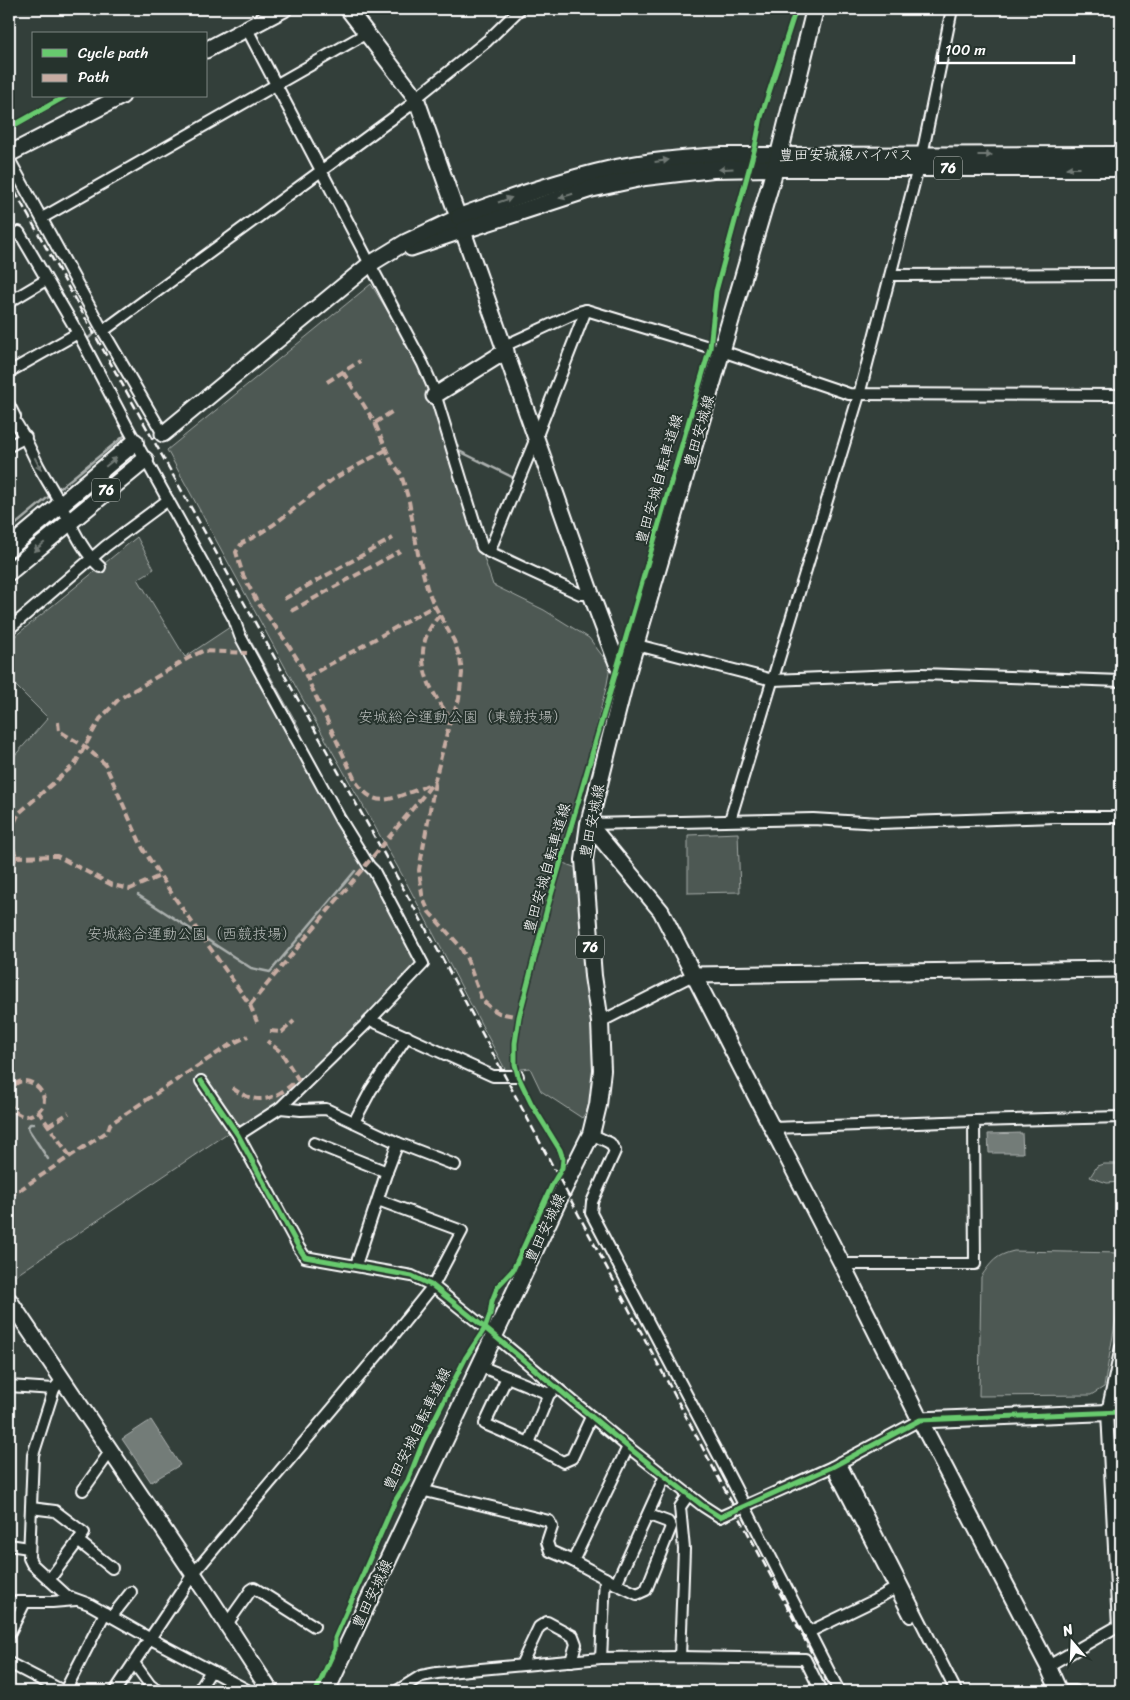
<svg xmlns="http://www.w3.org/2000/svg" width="1130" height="1700" font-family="Sriracha,'Klee One',sans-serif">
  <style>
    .green { fill: #4d5853; stroke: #a6aca9 }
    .water { fill: #737b78; stroke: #abb0ae }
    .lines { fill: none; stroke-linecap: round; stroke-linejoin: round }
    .stream { stroke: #abb0ae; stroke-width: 2.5 }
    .canal { stroke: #737b78; stroke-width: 10 }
    .street-casing { stroke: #fff; stroke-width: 14 }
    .secondary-casing { stroke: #fff; stroke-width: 19 }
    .primary-casing { stroke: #fff; stroke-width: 20 }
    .street { stroke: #26332d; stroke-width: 10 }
    .secondary { stroke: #26332d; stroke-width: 15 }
    .primary { stroke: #26332d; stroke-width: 16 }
    .rail { stroke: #fff; stroke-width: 2.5; stroke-dasharray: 8 4; stroke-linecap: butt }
    .quiet { stroke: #c7aca2; stroke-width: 4; stroke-dasharray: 8 4; stroke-linecap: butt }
    .cycleway-casing { stroke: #26332d; stroke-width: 8 }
    .cycleway { stroke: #67ca6e; stroke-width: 5 }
    .oneway { fill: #727a76 }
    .labels { text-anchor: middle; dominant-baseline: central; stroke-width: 4; stroke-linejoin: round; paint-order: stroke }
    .shield { fill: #26332d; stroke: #bec2c0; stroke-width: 1 }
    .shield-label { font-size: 14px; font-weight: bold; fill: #fff }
    .street-label { font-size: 15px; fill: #fff; stroke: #26332d }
    .park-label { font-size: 15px; fill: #b8bcba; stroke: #26332d }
  </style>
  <rect width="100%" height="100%" fill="#333f3a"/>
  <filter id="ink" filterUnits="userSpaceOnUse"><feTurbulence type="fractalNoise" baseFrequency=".02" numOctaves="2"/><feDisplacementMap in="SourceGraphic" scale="10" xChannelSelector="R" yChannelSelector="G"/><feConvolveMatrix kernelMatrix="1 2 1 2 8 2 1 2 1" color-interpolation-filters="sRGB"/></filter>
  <g filter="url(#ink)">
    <g class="green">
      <path d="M371,284L420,364L493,585L544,610L589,638L610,666L607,684L589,756L558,861L579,869V913L594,1050C594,1073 596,1099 582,1118L541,1091L530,1068L506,1071L405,880L297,689L167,450Z"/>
      <polygon points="137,537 154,569 138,579 185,657 233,625 377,887 421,963 280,1104 242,1127 238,1126 9,1280 9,762 48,718 9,679 9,641"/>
      <polygon points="738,833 740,892 688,893 688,835"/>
      <polygon points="1103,1164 1121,1164 1121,1182 1107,1183 1090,1177 1097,1166"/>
      <path d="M1014,1251L1121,1253V1290L1104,1387L1091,1395L979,1396L981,1277C991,1262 996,1255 1014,1251Z"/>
    </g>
    <g class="water">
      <polygon points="243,627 301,731 298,734 239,629"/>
      <polygon points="1022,1133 1023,1153 989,1153 988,1134"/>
      <polygon points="151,1420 180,1465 151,1482 122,1439"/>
    </g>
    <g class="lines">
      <g class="stream">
        <polyline points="85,341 98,330"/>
        <polyline points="457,450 516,479"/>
        <polyline points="56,491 128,433"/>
        <polyline points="9,530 52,494"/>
        <polyline points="494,547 559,579"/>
        <polyline points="138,895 251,968 270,972 355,871"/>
        <polyline points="34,1124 30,1124 28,1127 29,1130 48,1159"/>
      </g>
      <polyline class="canal" points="1121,1375 1114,1408 1121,1528"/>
      <defs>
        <g id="street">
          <polyline points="247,29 370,264"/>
          <polyline points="922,155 952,9"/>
          <polyline points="9,159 103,331 163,434"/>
          <polyline points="42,218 367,33"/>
          <polyline points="9,238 19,232 78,333 128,428 234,619 240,636 340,819 369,866 374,871 423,964 370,1020 280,1108 238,1135"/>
          <polyline points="372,268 423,364 433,387 482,547 489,552 580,594 591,594"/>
          <polyline points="891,275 1121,274"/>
          <polyline points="9,302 46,280"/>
          <polyline points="103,331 408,107 416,98 487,41 520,9"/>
          <polyline points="504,346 578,312 586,310 722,351 849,394 1121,395"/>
          <polyline points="9,372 78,333"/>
          <path d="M9,405L15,417L14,420C24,434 30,449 38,465C45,478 54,491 61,505C72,526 82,551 100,567"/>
          <polyline points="9,446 26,437"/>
          <polyline points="489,552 536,438 586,310"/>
          <polyline points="9,629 106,546 168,500"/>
          <polyline points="637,645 773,680 921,674 1121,681"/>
          <polyline points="730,820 859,395 918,168"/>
          <polyline points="589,824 813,819 880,823 1056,817 1121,817"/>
          <polyline points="370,1020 493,1076 518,1076"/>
          <polyline points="600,1022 693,975"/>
          <polyline points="201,1081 238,1135 299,1248 305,1257 412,1276 433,1286 485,1328 628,1447 703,1506 720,1517 832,1467 920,1420"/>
          <polyline points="280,1108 301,1110 326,1109 398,1143 386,1174 356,1265"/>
          <polyline points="354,1122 371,1090 407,1036"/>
          <polyline points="772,1128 974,1121"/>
          <polyline points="591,1134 610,1143 615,1151 592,1202 591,1213 733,1483 839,1691"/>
          <polyline points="314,1143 387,1172"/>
          <polyline points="398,1143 455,1165"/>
          <polyline points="842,1264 975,1264 974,1121 1121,1117"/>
          <polyline points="480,1366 549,1394 554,1390"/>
          <polyline points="507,1377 485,1424 529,1443 549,1394"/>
          <polyline points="62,1379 54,1389 33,1455 29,1558 32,1564 67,1596 89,1604 151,1639 249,1691"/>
          <polyline points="9,1386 54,1389"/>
          <polyline points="529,1443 563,1462 572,1458 591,1417"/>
          <polyline points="628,1447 573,1561 616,1584 665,1476"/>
          <polyline points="840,1462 956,1691"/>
          <polyline points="832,1467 910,1617"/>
          <polyline points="83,1490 110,1452"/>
          <polyline points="421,1490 549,1521 552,1527 547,1542 550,1551 573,1561"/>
          <polyline points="31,1508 55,1511 84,1533 49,1580"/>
          <polyline points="78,1541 112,1568"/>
          <polyline points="9,1545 29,1548"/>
          <polyline points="616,1584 637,1594 646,1590 671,1527 668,1522 649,1515"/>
          <polyline points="9,1602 52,1602 76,1600"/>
          <polyline points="112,1616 131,1592"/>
          <polyline points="227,1624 251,1590 254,1588 314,1626"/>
          <polyline points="809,1632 873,1601 901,1585"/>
          <polyline points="9,1634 25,1602"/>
          <polyline points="680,1657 684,1549 680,1507 689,1494"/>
          <polyline points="601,1658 605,1578"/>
          <polyline points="9,1663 63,1691"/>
          <polyline points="134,1663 150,1685 158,1691"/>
          <polyline points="521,1665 539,1627 547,1622 573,1636 576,1644 571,1661"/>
          <polyline points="1048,1666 1118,1626 1107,1412 1121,1347"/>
          <polyline points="65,1691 105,1613"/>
          <polyline points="115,1691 193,1574 376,1357 433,1286 462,1231 378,1200"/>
          <polyline points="198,1691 211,1671"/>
          <polyline points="397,1691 421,1676 437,1673 601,1658 680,1657 805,1659 821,1691"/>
          <polyline points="1057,1691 1075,1691"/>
        </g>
        <g id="secondary">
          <polyline points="348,9 416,98 591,594 618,666 625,680"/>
          <polyline points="206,50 284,9"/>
          <polyline points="9,154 122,96"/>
          <polyline points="411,248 464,230"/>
          <polyline points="434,396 506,351"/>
          <polyline points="163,434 370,264 406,242 459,217"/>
          <polyline points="589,824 661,911 842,1264 920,1420 1048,1666 1059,1691"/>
          <polyline points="693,975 1121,969"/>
          <polyline points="9,1300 213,1603 270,1691"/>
          <polyline points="920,1420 1121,1412"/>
        </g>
        <g id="primary">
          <path d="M459,217C511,198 562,180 616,168C651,161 687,158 722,156L1121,155"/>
          <polyline points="464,230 590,189 645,177 713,169 775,168 1121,168"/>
          <polyline points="9,548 135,442"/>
          <polyline points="9,572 145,460"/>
          <polyline points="326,1691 564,1188 591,1134 598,1105 602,1070 600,1022 593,976 584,860 589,824 625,680 779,155 815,9"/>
        </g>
      </defs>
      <use href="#street" class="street-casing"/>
      <use href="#secondary" class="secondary-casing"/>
      <use href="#primary" class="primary-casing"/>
      <use href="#street" class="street"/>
      <use href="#secondary" class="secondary"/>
      <use href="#primary" class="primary"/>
      <polyline class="rail" points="9,181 441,956 832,1691"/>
      <g class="quiet">
        <polyline points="343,372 375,423 393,411"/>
        <polyline points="327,382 360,361"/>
        <path d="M386,450L333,479L273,525L254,537L242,543L236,552L243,575L256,600L285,640L301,665L356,782C372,803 381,803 405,794C414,791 423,788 431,783"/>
        <polyline points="284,599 393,538"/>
        <polyline points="291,611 400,551"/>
        <path d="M440,615C408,649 426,688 451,718"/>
        <polyline points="307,677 434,606"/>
        <polyline points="58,722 59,731 84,746 105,764 143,849 170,891 250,1005 257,1022"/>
        <polyline points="435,782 419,870 422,894 425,903 429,912 460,946 467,959 482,1000 492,1009 499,1013 519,1017"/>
        <polyline points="9,833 19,813 75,764 100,719 119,699 192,656 203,651 247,653"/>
        <polyline points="9,836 16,857 9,874"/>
        <polyline points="16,857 57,856 112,885 130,889 160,876"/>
        <polyline points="250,1005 423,796 435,780 449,725 459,699 462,673 460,658 454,641 433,603 427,588 418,554 409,501 401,474 391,461 375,423"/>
        <polyline points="270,1031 282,1032 294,1021"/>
        <path d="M232,1088C259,1107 275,1100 298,1079L281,1052L267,1041"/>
        <path d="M9,1096C18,1059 65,1100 33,1114C22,1120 12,1112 9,1101"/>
        <polyline points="38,1111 70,1156"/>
        <polyline points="48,1126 69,1113"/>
        <polyline points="9,1197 108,1131 110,1124 228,1046 248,1036"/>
      </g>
      <defs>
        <g id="cycleway">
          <polyline points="9,128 66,96"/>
          <polyline points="201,1081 238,1135 299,1248 305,1257 412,1276 433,1286 485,1328 628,1447 703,1506 720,1517 832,1467 920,1420 1121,1412"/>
          <polyline points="316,1691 335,1649 335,1638 395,1501 408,1480 423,1442 466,1357 485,1328 490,1314 492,1301 498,1286 513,1270 553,1183 562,1168 563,1159 560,1150 531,1103 518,1076 515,1064 515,1043 519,1017 547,909 710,348 716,291 755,147 761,117 796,9"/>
        </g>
      </defs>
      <use href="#cycleway" class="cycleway-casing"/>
      <use href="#cycleway" class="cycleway"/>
    </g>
    <defs><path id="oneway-solid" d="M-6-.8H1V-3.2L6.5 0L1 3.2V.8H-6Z" transform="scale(1.25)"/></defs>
    <g class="oneway">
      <use href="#oneway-solid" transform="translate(985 155)"/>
      <use href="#oneway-solid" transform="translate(662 161) rotate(-8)"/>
      <use href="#oneway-solid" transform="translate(1073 168) rotate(-180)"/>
      <use href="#oneway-solid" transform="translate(726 169) rotate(177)"/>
      <use href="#oneway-solid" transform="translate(566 196) rotate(163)"/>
      <use href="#oneway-solid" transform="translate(505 200) rotate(-19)"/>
      <use href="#oneway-solid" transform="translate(111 462) rotate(-40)"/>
      <use href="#oneway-solid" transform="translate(38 464) rotate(63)"/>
      <use href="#oneway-solid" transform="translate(39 547) rotate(140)"/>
    </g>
  </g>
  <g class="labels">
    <g class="shield">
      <rect x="934" y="156.5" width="28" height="23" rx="4"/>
      <rect x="92" y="478.5" width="28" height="23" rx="4"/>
      <rect x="576" y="935.5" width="28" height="23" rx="4"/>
    </g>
    <g class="shield-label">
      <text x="948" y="168">76</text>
      <text x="106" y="490">76</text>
      <text x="590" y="947">76</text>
    </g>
    <g class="street-label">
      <text x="846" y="155">豊田安城線バイパス</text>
      <text transform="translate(699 431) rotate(-74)">豊田安城線</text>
      <text transform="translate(659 479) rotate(-74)">豊田安城自転車道線</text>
      <text transform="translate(592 821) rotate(-79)">豊田安城線</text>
      <text transform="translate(547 868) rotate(-74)">豊田安城自転車道線</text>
      <text transform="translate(545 1228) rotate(-65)">豊田安城線</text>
      <text transform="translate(417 1429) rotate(-64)">豊田安城自転車道線</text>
      <text transform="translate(372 1594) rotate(-65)">豊田安城線</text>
    </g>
    <g class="park-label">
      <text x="463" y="717">安城総合運動公園（東競技場）</text>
      <text x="192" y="934">安城総合運動公園（西競技場）</text>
    </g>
  </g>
  <rect width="1130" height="1700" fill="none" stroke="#26332d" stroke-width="30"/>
  <rect x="15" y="15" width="1100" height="1670" fill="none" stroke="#fff" stroke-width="2" filter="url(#ink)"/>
  <rect x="32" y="32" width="175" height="65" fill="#26332d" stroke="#7d8581"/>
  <rect x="42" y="49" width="25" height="8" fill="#67ca6e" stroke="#7d8581"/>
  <text x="78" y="58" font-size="15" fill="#ffffff">Cycle path</text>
  <rect x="42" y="74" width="25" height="8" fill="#c7aca2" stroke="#7d8581"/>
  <text x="78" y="82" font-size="15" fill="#ffffff">Path</text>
  <g transform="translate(1072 1642) rotate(341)" stroke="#26332d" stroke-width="4" paint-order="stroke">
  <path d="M0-4L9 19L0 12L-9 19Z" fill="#ffffff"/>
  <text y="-8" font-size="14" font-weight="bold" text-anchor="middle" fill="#ffffff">N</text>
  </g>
  <path d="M938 55v8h136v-8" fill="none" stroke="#ffffff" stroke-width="2.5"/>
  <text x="945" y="55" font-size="15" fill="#ffffff" stroke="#26332d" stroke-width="4" paint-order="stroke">100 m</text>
</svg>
